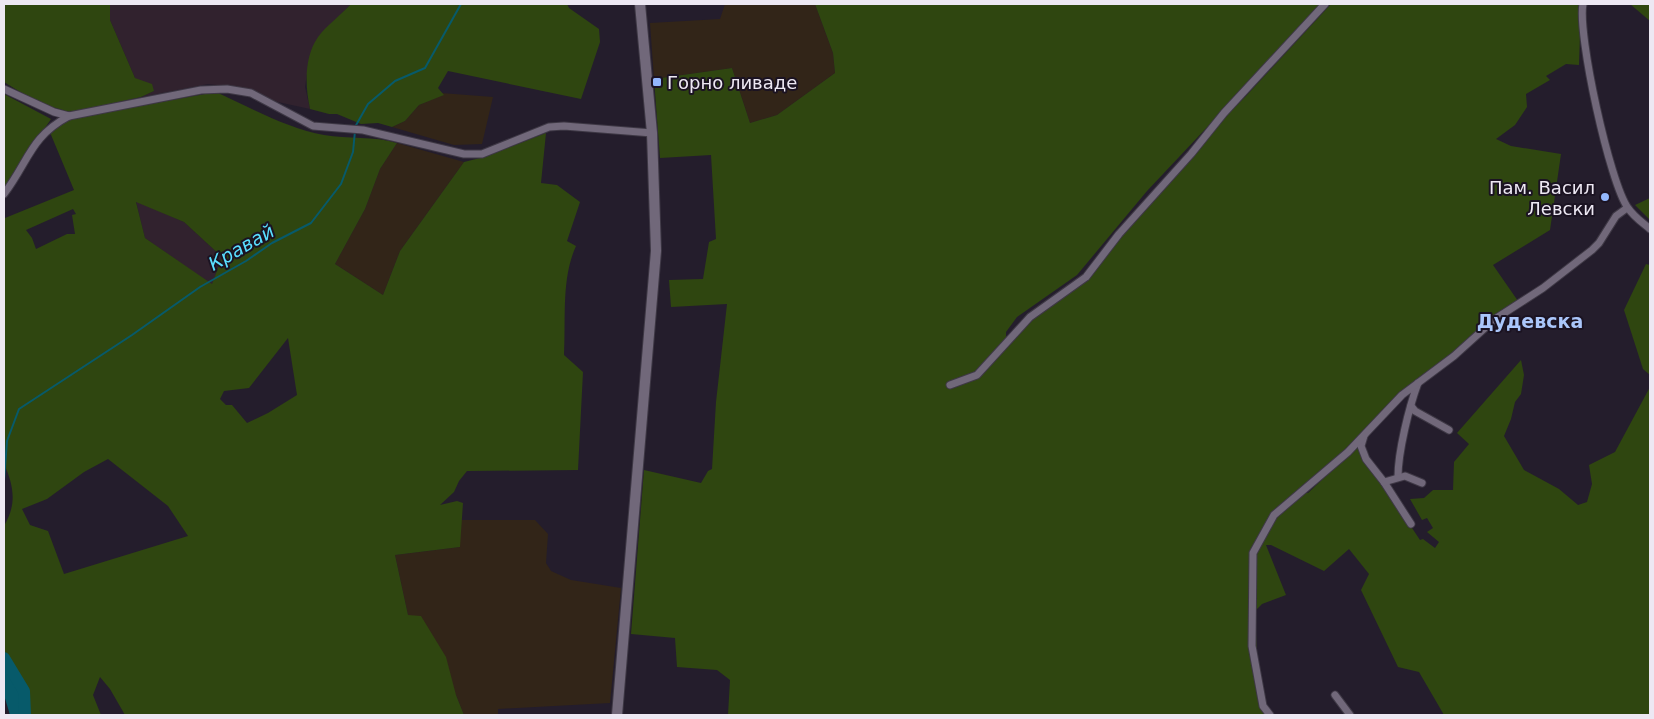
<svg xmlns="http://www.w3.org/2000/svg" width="1654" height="719" font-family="'DejaVu Sans',sans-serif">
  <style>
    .commercial { fill: #322518 }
    .industrial { fill: #31222e }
    .green { fill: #2f4610; fill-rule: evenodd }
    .water { fill: #075a6a }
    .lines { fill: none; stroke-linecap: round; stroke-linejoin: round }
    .stream { stroke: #075a6a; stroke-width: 2 }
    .river { stroke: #075a6a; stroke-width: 12 }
    .street-casing { stroke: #3e3845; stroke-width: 9 }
    .secondary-casing { stroke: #3e3845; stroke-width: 12 }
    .street { stroke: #71687a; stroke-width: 7 }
    .secondary { stroke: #71687a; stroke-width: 10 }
    .poi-dot { fill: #93b7fd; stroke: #1b1322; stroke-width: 2 }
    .labels { text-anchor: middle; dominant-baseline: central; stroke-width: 4; stroke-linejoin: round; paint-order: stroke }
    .poi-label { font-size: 18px; fill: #ede8f3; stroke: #1b1322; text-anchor: start }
    .water-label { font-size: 19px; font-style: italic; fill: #59dfff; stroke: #1b1322 }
    .neighbourhood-label { font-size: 19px; font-weight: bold; fill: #aac6fa; stroke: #1b1322 }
  </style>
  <rect width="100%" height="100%" fill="#241d2c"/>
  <g class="commercial">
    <polygon points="725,4 815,4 833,53 835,73 777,115 750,123 732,68 654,79 650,23 720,19"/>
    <polygon points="441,93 493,97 482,144 454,145 392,127 405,121 419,105 443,95"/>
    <polygon points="397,143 464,162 400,251 383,295 335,264 365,209 380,169"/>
    <polygon points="460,520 535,520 548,534 546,563 551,571 571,580 621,588 610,703 498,709 498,715 464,715 456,695 408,615 395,555 460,547"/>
  </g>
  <g class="industrial">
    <polygon points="110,4 351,4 318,38 309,61 305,87 310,109 278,102 246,89 208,84 141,97 154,91 135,78 110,20"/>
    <polygon points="136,201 184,222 222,257 212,285 145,238"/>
  </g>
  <g class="green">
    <path d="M4,4H110V20L135,78L152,84L154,91L141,97L68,113C59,107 55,109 46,105C32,99 17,90 4,82Z"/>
    <path d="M351,4H567L569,8L599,29L600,42L581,99L448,71L438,88L444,95L419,105L405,121L392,127L378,123L361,124L337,114H329L310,109C305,86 304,57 318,37C327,25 341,15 351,4Z"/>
    <polygon points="815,4 1323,4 1147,191 1077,275 1017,317 1006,332 1006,336 1008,337 1027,314 1083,275 1207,135 1246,96 1331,4 1581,4 1579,65 1566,64 1546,76 1550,80 1526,94 1527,107 1515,125 1496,139 1511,146 1561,154 1550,230 1493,265 1518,301 1410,388 1304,493 1308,493 1361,443 1386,489 1420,540 1423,539 1435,548 1439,542 1427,532 1433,528 1427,518 1422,520 1410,499 1424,498 1433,490 1453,490 1454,462 1469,444 1457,433 1521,360 1524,375 1521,394 1515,402 1511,419 1504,436 1524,470 1559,489 1578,505 1587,502 1592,484 1589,465 1615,452 1650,387 1650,715 1444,715 1419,672 1398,667 1361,590 1369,574 1349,549 1324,571 1271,545 1266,545 1286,595 1262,604 1255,611 1259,696 1273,715 728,715 730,680 717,670 677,667 675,638 631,634 644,470 701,483 708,471 712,469 716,402 727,304 671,307 669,280 703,279 709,242 716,239 711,155 660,158 654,79 732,68 750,123 777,115 835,73 833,53"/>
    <polygon points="1630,4 1650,4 1650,21"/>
    <path d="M216,92C249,107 288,129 324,135C348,139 373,136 397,143L380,169L365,209L335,264L383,295L400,251L464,162L484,157L546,133L541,183L557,185L580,202L567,241L576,246C561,279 566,319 564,355L583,372L578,470L467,471L459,481L454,492L440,505L457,501L463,503L460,547L395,555L408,615L421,616L446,657L456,695L464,715H125L110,689L100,677L93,695L101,715H30L14,669L4,651V526C17,504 14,486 4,464V217L5,218L74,190L49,130L68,119ZM136,202L184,222L222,257L212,284L145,238ZM73,209L76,214L72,215L75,234H67L36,249L32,238L26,230ZM288,338L297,395L268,413L247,423L232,405H226L220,399L224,391L249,388ZM108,459L168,506L188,536L64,574L48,531L30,525L22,509L47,499L84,472Z"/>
    <polygon points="4,94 51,119 4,189"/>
    <polygon points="1650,198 1650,220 1635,205"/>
    <polygon points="1646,264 1650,265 1650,375 1643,369 1624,310"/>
  </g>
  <polygon class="water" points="4,651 14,669 30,715 10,715 4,695"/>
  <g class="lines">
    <g class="stream">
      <polyline points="355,127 368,104 395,81 425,68 461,4"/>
      <polyline points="4,481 7,441 19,409 132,335 200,287 246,261 272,243 311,223 341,184 353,152 355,131"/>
    </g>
    <polyline class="river" points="4,658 24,691 25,715"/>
    <defs>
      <g id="street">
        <path d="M1583,4C1577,33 1610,184 1628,208C1634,217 1643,223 1650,229"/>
        <polyline points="4,89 54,112 69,116"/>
        <path d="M4,194C29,161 30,137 69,116L201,90L227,89L251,93L313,126L363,130L464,154H482L549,127L564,126L652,133"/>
        <polyline points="950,385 977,375 1030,317 1086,277 1119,234 1191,154 1224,113 1325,4"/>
        <polyline points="1411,406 1415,411 1449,430"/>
        <polyline points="1364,436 1361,446 1366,459 1384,482 1411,524"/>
        <path d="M1398,477C1398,452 1409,407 1418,383"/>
        <polyline points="1384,482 1405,476 1422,483"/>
        <polyline points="1335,695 1350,715"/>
        <polyline points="1270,715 1263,706 1252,646 1253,553 1274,515 1348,452 1402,395 1454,356 1495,319 1543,288 1592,250 1599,243 1616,216 1627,208"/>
      </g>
      <polyline id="secondary" points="617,715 656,251 652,133 640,4"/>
    </defs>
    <use href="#street" class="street-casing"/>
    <use href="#secondary" class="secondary-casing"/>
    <use href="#street" class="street"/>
    <use href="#secondary" class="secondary"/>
  </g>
  <g class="poi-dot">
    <rect x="652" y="77" width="10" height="10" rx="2.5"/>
    <circle cx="1605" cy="197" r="5"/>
  </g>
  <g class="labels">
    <g class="poi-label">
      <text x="667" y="82">Горно ливаде</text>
      <text x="1595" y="187" text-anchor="end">Пам. Васил<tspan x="1595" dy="21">Левски</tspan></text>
    </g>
    <g class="water-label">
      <text transform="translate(241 247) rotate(-30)">Кравай</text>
    </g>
    <g class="neighbourhood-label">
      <text x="1530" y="321">Дудевска</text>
    </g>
  </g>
  <rect width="1654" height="719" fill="none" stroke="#ede8f3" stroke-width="10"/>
</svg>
